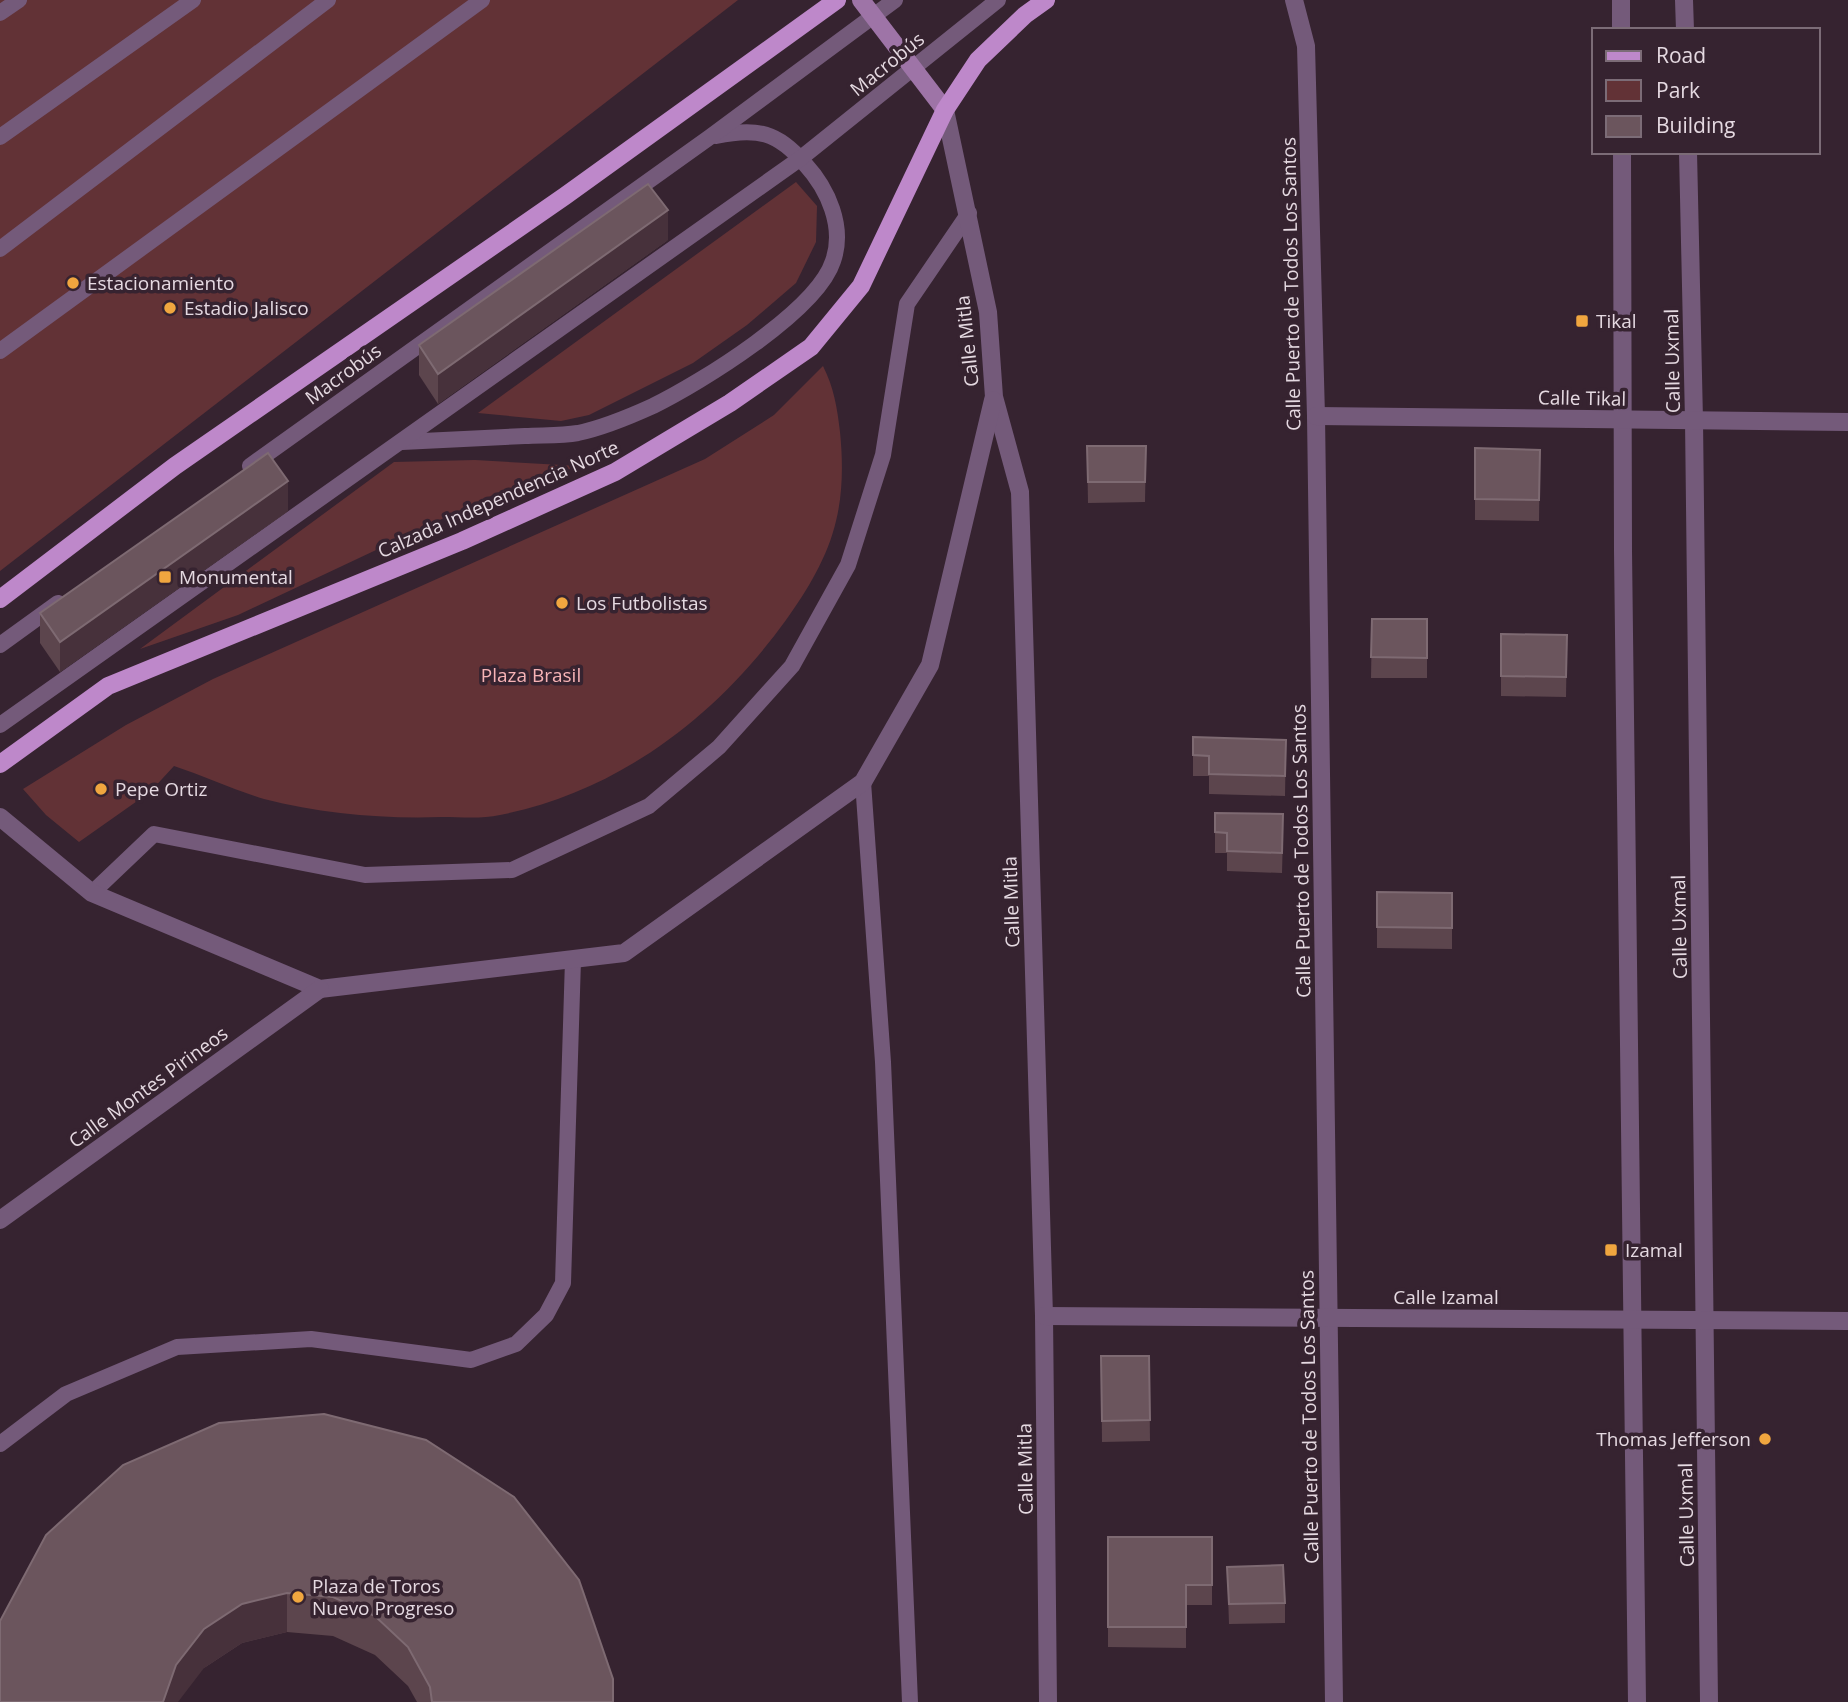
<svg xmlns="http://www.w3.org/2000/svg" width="1848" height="1702" font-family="'Open Sans',sans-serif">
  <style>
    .green { fill: #623236 }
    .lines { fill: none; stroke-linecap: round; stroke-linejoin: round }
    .lane { stroke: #745a7a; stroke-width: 16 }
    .street { stroke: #745a7a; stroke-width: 18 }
    .secondary { stroke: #9e74a7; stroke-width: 18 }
    .primary { stroke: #be88ca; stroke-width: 18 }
    .wall { fill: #5c454d }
    .shaded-wall { fill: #47313b }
    .building { fill: #6b555d; stroke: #7e6a72; stroke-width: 2 }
    .poi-dot { fill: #f0a63f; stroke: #362330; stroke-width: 2.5 }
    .labels { text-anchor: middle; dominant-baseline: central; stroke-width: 7; stroke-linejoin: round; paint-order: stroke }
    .street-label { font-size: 19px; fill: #e5d9e1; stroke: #362330 }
    .poi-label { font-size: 19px; fill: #e5d9e1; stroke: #362330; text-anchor: start }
    .park-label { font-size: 19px; fill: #f7b3b6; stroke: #362330 }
  </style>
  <rect width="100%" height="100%" fill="#362330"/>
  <g class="green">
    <polygon points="0,0 738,0 0,571"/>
    <polygon points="796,182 817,206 816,242 796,283 747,325 693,363 589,415 561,421 478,413"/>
    <path d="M823,366C834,388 837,407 840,432C843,461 843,493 836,521C828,556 807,591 786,620C717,716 618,792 500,815C482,819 461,817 442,817C383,819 322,814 264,799C234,790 204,776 174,766L150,792L79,842L46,815L23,789L126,725L213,679L705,459L774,415Z"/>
    <polygon points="475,460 579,466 495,494 238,615 140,649 394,462"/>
  </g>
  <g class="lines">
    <g class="lane">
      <polyline points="0,13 19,0"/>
      <polyline points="0,137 193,0"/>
      <polyline points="0,249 328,0"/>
      <polyline points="0,351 482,0"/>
      <path d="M402,442C443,440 484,438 525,436C542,435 561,436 578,433C602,428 631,416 653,406C700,383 817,311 833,261C845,227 828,189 805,164C778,132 757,127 716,136"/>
      <polyline points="250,466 710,137 895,0"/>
      <polyline points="0,645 58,603"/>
      <polyline points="0,725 801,158 998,0"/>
      <polyline points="863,782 883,1062 910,1702"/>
      <polyline points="92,893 154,834 365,875 512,870 649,806 719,747 792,666 848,565 883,455 907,304 969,213"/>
      <polyline points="0,1444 66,1394 177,1347 311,1339 471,1360 516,1344 546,1315 563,1283 573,960"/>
    </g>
    <g class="street">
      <polyline points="1294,0 1306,46 1316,416 1334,1702"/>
      <polyline points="1621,0 1621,30"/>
      <polyline points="1684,0 1685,30"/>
      <polyline points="945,110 988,312 994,397 1020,492 1044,1316 1048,1702"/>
      <polyline points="1622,152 1623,551 1637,1702"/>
      <polyline points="1688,152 1694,420 1709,1702"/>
      <polyline points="1316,416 1848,422"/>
      <polyline points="0,817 92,893 320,989 624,953 863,782 930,665 993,400"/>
      <polyline points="0,1220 320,989"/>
      <polyline points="1044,1316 1848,1321"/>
    </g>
    <polyline class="secondary" points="861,0 945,110"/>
    <g class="primary">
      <polyline points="0,599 175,466 565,196 837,0"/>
      <polyline points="0,764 108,686 462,541 615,472 730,403 811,347 861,286 945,110 978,60 1025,15 1046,0"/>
    </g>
  </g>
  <g class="wall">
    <polygon points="668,240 438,404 419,375 419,345"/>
    <polygon points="1087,446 1146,446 1145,502 1088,503"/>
    <polygon points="1475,448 1540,450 1539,521 1475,520"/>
    <polygon points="288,511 60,672 40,643 40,613"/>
    <polygon points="1372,619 1427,619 1427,678 1371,678"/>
    <polygon points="1501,634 1567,635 1566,697 1501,696"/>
    <polygon points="1286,740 1285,796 1209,794 1209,776 1193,776 1193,755"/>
    <polygon points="1215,832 1283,835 1282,873 1227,871 1227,853 1215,853"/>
    <polygon points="1377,892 1452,893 1452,949 1377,948"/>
    <polygon points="1101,1356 1149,1356 1150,1441 1102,1442"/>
    <polygon points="324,1414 613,1702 417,1702 408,1686 375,1655 333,1636 287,1632 242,1643 204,1668"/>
    <polygon points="1108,1537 1212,1537 1212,1605 1186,1605 1186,1648 1108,1647"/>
    <polygon points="1227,1567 1285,1603 1285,1623 1229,1624"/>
  </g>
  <g class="shaded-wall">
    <polygon points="668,210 668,240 438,404 438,374"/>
    <polygon points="288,481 288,511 60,672 60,642"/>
    <polygon points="287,1593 287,1632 242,1643 204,1668 178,1702 163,1702 176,1665 204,1629 242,1604"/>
  </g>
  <g class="building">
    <polygon points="648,184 668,210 438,374 419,345"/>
    <polygon points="1087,446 1146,446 1145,482 1088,482"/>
    <polygon points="1475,448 1540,450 1539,500 1475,499"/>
    <polygon points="268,453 288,481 60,642 40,613"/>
    <polygon points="1372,619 1427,619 1427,658 1371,657"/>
    <polygon points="1501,634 1567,635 1566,677 1501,676"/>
    <polygon points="1193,737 1286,740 1285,776 1209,774 1209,756 1193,755"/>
    <polygon points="1215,813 1283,814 1282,853 1227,851 1227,833 1215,832"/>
    <polygon points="1377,892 1452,893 1452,928 1377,927"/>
    <polygon points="1101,1356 1149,1356 1150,1420 1102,1421"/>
    <polygon points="324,1414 426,1440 514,1497 579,1580 613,1679 613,1702 432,1702 430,1687 408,1647 375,1616 333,1597 287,1593 242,1604 204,1629 176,1665 163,1702 0,1702 0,1621 46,1535 123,1465 219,1423"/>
    <polygon points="1108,1537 1212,1537 1212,1585 1186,1585 1186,1627 1108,1627"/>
    <polygon points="1283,1565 1285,1603 1229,1604 1227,1567"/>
  </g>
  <g class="poi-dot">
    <circle cx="73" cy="283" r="7"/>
    <circle cx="170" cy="308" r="7"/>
    <rect x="1575" y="314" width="14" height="14" rx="3.5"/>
    <rect x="158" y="570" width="14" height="14" rx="3.5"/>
    <circle cx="562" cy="603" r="7"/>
    <circle cx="101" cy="789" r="7"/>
    <rect x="1604" y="1243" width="14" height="14" rx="3.5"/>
    <circle cx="1765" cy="1439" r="7"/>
    <circle cx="298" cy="1597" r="7"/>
  </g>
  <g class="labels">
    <g class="street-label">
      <text transform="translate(887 64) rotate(-39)">Macrobús</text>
      <text transform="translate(1291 284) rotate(-91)">Calle Puerto de Todos Los Santos</text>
      <text transform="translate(967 341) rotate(-96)">Calle Mitla</text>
      <text transform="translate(1672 361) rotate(-91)">Calle Uxmal</text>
      <text transform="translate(343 374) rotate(-36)">Macrobús</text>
      <text transform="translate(1582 398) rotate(1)">Calle Tikal</text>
      <text transform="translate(498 499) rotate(-24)">Calzada Independencia Norte</text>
      <text transform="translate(1301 851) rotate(-91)">Calle Puerto de Todos Los Santos</text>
      <text transform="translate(1011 902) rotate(-92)">Calle Mitla</text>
      <text transform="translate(1679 927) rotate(-91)">Calle Uxmal</text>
      <text transform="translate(148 1087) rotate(-36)">Calle Montes Pirineos</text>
      <text x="1446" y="1297">Calle Izamal</text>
      <text transform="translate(1309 1417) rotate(-91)">Calle Puerto de Todos Los Santos</text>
      <text transform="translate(1025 1469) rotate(-91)">Calle Mitla</text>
      <text transform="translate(1686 1515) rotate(-91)">Calle Uxmal</text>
    </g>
    <g class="poi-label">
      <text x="87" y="283">Estacionamiento</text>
      <text x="184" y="308">Estadio Jalisco</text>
      <text x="1596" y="321">Tikal</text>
      <text x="179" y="577">Monumental</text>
      <text x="576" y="603">Los Futbolistas</text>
      <text x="115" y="789">Pepe Ortiz</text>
      <text x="1625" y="1250">Izamal</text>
      <text x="1751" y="1439" text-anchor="end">Thomas Jefferson</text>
      <text x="312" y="1586">Plaza de Toros<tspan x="312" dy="22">Nuevo Progreso</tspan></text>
    </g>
    <g class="park-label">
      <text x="531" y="675">Plaza Brasil</text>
    </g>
  </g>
  <rect x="1592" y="28" width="228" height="126" fill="#362330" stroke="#7c6c77" stroke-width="2"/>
  <rect x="1606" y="51" width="35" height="10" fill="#be88ca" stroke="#7c6c77" stroke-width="2"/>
  <text x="1656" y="63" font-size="21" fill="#e5d9e1">Road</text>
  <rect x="1606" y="80" width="35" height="21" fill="#623236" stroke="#7c6c77" stroke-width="2"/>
  <text x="1656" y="98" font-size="21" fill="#e5d9e1">Park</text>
  <rect x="1606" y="116" width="35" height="21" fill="#6b555d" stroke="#7c6c77" stroke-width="2"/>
  <text x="1656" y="133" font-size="21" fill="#e5d9e1">Building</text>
</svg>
